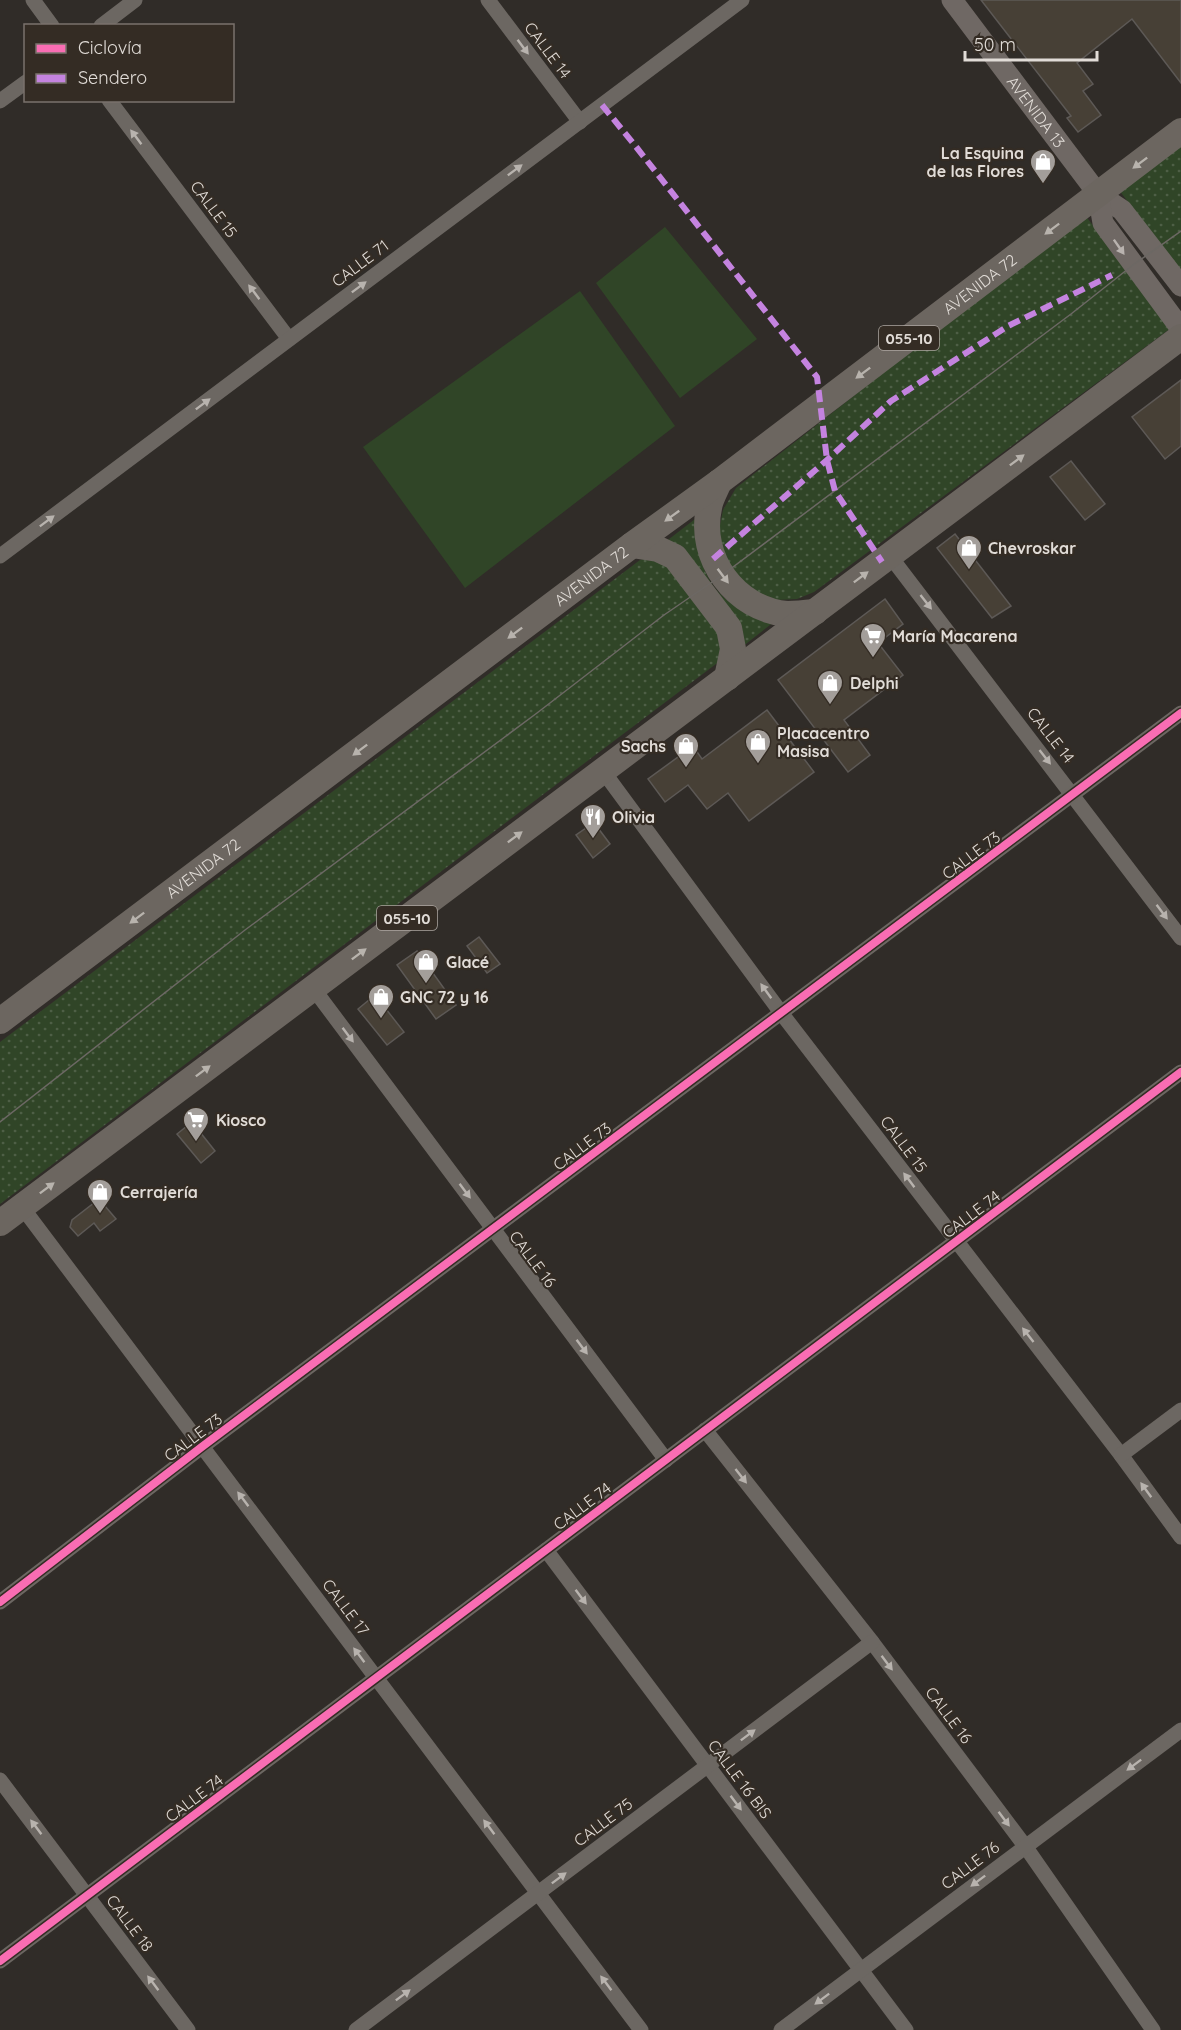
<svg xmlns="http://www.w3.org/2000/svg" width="1181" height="2030" font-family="Quicksand,sans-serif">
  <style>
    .grass { fill: url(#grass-dots) }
    .garden { fill: #304527 }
    .building { fill: #474036; stroke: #5d5956; stroke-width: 1.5 }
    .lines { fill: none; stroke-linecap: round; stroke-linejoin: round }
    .minor { stroke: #6c6762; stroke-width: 15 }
    .secondary { stroke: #6f6864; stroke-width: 21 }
    .trunk { stroke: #6c6660; stroke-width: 26 }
    .tram { stroke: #6c6864; stroke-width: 1.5 }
    .quiet { stroke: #c483df; stroke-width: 6; stroke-dasharray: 12 6; stroke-linecap: butt }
    .cycleway-casing { stroke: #342c24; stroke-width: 11 }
    .cycleway { stroke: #f96db3; stroke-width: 8 }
    .oneway { fill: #b8b3ae }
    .oneway2 { fill: #b8b3ad }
    .oneway3 { fill: #b9b3af }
    .labels { text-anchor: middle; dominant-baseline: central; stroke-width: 4.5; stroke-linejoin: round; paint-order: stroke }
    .shield { fill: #342c24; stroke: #ada7a1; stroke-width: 1.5 }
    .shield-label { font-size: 15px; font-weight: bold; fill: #e1dcd7 }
    .street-label { font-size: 16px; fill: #e1dcd7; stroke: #342c24 }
    .poi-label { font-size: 16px; font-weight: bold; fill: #e1dcd7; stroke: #342c24; text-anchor: start }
  </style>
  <defs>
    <pattern id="grass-dots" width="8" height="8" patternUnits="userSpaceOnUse" patternTransform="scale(1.5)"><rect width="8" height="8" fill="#304527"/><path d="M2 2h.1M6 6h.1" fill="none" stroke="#4e5f46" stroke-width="1.8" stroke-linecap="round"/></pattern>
  </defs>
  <rect width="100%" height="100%" fill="#302c28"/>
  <g class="grass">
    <polygon points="1181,144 1181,272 1119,190"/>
    <polygon points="1085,215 1171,328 814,592 797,599 776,600 755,594 723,562 718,535 723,510 736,488"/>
    <path d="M699,516C693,575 718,608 775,621L742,647L664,543Z"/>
    <polygon points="652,557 663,560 723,636 720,661 0,1204 0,1042 640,560"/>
  </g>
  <g class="garden">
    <polygon points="665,227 757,339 680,398 596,283"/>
    <polygon points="580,291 675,426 465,588 363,447"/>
  </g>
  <g class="building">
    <polygon points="981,0 1181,0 1181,83 1132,19 1077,63 1093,84 1083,91 1101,115 1078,132 1067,118 1071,116"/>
    <polygon points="1181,380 1181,446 1165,459 1132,417"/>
    <polygon points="1071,461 1105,504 1085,520 1050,477"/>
    <polygon points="955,534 1011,606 992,618 937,548"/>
    <polygon points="885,599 903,624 878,643 903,675 844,720 870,755 848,772 778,680"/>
    <polygon points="767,710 814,772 749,821 728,793 707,809 688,785 665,802 648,779 693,746 702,759"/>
    <polygon points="589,826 598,828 610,844 593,858 576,835"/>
    <polygon points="479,937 500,964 487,973 467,946"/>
    <polygon points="417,951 456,1005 436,1019 397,965"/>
    <polygon points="375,995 404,1032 387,1045 358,1009"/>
    <polygon points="192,1122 215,1151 201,1163 177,1134"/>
    <polygon points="99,1199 116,1219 100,1231 94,1223 78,1236 70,1227 72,1220"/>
  </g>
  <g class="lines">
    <g class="minor">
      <polyline points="33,0 52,26"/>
      <polyline points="488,0 580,122"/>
      <polyline points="101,26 135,0"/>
      <polyline points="109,100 289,339"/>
      <polyline points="0,101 26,82"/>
      <polyline points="0,556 742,0"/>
      <polyline points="890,556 1181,938"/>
      <polyline points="603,771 782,1014 1121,1455 1181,1537"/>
      <polyline points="313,988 666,1460"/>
      <polyline points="22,1207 641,2030"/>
      <polyline points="705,1430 872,1642 1025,1846 1153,2030"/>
      <polyline points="1121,1455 1181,1410"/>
      <polyline points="546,1550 906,2030"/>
      <polyline points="0,1602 203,1446 1181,713"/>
      <polyline points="0,1780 188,2030"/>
      <polyline points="0,1961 1181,1072"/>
      <polyline points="356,2030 872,1642"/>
      <polyline points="781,2030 1181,1730"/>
    </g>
    <g class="secondary">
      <path id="s1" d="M952,0L1098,194L1122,210L1181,286"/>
      <polyline points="1098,194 1103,223 1181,329"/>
    </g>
    <g class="trunk">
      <path d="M719,482C716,490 710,499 709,508C698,558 735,609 787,614C796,614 806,613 815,612"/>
      <polyline points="632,545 658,549 675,557 729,628 733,649 727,678"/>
      <path id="s2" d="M0,1021L632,545L719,482L1181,131"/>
      <polyline points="0,1223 1181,337"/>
    </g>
    <polyline class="tram" points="0,1122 245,930 537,713 664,615 721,576 1071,314 1133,265 1181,231"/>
    <g class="quiet">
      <polyline points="602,105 637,148 817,377 827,460 835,491 882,562"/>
      <polyline points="713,559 827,460 891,401 1008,326 1112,275"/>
    </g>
    <defs>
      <g id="cycleway">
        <polyline points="0,1602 203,1446 1181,713"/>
        <polyline points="0,1961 1181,1072"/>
      </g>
    </defs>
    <use href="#cycleway" class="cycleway-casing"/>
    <use href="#cycleway" class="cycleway"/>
  </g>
  <defs><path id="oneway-solid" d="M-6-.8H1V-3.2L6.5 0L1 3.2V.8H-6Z" transform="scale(1.5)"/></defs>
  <g class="oneway">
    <use href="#oneway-solid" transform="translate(523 47) rotate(53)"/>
    <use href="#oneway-solid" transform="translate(136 137) rotate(-127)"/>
    <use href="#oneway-solid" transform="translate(515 170) rotate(-37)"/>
    <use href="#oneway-solid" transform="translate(359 287) rotate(-37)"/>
    <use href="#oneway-solid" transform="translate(254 292) rotate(-127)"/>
    <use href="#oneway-solid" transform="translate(203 404) rotate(-37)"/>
    <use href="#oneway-solid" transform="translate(47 521) rotate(-37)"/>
    <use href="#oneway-solid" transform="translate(926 602) rotate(52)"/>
    <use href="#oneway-solid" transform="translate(1045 757) rotate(52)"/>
    <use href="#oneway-solid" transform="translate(1162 912) rotate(53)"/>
    <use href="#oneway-solid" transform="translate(766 991) rotate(-126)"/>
    <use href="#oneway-solid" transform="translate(348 1035) rotate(53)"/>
    <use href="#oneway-solid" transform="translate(909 1180) rotate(-127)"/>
    <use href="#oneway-solid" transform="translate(465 1191) rotate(53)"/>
    <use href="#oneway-solid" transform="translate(1028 1335) rotate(-128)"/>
    <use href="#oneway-solid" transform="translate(582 1347) rotate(53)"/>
    <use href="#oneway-solid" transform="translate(741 1476) rotate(52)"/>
    <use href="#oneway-solid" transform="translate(1146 1490) rotate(-126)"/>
    <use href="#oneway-solid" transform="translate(243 1499) rotate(-127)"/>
    <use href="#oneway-solid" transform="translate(581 1597) rotate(53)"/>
    <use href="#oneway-solid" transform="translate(359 1655) rotate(-127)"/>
    <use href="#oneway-solid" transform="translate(887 1663) rotate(53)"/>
    <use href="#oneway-solid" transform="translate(748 1735) rotate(-37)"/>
    <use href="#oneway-solid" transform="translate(1134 1765) rotate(143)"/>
    <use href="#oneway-solid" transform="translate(736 1803) rotate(53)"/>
    <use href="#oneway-solid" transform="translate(1004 1819) rotate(53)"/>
    <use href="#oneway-solid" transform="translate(36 1827) rotate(-127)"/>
    <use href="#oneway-solid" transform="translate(489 1827) rotate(-127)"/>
    <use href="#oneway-solid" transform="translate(559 1878) rotate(-37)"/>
    <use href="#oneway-solid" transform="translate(978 1881) rotate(143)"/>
    <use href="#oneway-solid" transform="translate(153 1983) rotate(-127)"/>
    <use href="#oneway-solid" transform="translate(606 1983) rotate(-127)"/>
    <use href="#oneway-solid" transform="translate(403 1995) rotate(-37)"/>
    <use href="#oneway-solid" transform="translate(822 1999) rotate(143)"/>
  </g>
  <g class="oneway2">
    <use href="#oneway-solid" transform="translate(1140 163) rotate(143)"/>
    <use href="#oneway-solid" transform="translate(1052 229) rotate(143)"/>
    <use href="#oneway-solid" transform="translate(863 373) rotate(143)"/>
    <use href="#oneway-solid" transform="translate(1017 460) rotate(-37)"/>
    <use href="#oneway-solid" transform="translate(672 516) rotate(144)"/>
    <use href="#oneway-solid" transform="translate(723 576) rotate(53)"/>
    <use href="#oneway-solid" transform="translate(861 577) rotate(-37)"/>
    <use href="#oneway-solid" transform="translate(515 633) rotate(143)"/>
    <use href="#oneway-solid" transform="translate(360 750) rotate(143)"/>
    <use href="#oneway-solid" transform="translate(515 837) rotate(-37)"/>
    <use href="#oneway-solid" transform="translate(137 918) rotate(143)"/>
    <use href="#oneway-solid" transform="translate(359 954) rotate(-37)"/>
    <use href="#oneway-solid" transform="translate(203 1071) rotate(-37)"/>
    <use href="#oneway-solid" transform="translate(47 1188) rotate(-37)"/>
  </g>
  <use class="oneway3" href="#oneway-solid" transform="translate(1119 247) rotate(55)"/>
  <defs>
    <symbol id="shop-pin" viewBox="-11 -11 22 30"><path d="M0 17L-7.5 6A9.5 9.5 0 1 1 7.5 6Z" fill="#a39e9a" stroke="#342c24"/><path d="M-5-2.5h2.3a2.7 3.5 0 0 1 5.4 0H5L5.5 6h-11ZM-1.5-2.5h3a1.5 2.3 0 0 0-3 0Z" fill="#fff"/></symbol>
    <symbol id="supermarket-pin" viewBox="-11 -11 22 30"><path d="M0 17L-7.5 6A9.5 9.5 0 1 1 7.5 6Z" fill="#a39e9a" stroke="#342c24"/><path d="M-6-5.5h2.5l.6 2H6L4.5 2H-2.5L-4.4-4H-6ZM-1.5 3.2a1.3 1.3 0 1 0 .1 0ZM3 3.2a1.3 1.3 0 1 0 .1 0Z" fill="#fff"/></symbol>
    <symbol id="restaurant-pin" viewBox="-11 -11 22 30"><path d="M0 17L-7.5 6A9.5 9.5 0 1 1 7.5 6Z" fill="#a39e9a" stroke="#342c24"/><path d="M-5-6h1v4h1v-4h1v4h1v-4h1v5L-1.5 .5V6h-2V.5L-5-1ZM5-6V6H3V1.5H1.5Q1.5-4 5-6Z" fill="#fff"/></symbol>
  </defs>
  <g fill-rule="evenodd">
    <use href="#shop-pin" x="1028" y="147" width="30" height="40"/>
    <use href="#shop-pin" x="954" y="533" width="30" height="40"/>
    <use href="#supermarket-pin" x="858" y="621" width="30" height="40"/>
    <use href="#shop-pin" x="815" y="668" width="30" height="40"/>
    <use href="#shop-pin" x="743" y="727" width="30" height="40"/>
    <use href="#shop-pin" x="671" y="731" width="30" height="40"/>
    <use href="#restaurant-pin" x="578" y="802" width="30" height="40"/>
    <use href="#shop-pin" x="411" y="947" width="30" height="40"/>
    <use href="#shop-pin" x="366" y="982" width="30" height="40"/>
    <use href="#supermarket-pin" x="181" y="1105" width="30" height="40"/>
    <use href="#shop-pin" x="85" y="1177" width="30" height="40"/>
  </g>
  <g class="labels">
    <g class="shield">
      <rect x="879" y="326" width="60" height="24" rx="4.5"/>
      <rect x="377" y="906" width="60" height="24" rx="4.5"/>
    </g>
    <g class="shield-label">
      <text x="909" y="338">055-10</text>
      <text x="407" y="918">055-10</text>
    </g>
    <g class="street-label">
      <text transform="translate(548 50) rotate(53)">CALLE 14</text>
      <text stroke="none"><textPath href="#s1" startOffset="140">AVENIDA 13</textPath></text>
      <text transform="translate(214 209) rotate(53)">CALLE 15</text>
      <text transform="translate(360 263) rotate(-37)">CALLE 71</text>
      <text stroke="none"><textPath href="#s2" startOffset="1226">AVENIDA 72</textPath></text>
      <text stroke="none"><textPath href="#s2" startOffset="740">AVENIDA 72</textPath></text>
      <text transform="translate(1051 735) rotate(52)">CALLE 14</text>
      <text transform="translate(971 855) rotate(-37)">CALLE 73</text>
      <text stroke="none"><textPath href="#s2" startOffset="254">AVENIDA 72</textPath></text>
      <text transform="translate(904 1144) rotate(53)">CALLE 15</text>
      <text transform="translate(582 1146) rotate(-37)">CALLE 73</text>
      <text transform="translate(971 1214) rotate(-37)">CALLE 74</text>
      <text transform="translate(533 1259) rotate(53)">CALLE 16</text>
      <text transform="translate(193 1437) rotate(-37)">CALLE 73</text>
      <text transform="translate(582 1506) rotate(-37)">CALLE 74</text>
      <text transform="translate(346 1607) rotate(53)">CALLE 17</text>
      <text transform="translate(949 1715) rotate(53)">CALLE 16</text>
      <text transform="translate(740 1779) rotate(53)">CALLE 16 BIS</text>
      <text transform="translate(194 1798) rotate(-37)">CALLE 74</text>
      <text transform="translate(603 1822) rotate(-37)">CALLE 75</text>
      <text transform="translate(970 1865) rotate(-37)">CALLE 76</text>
      <text transform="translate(130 1923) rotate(53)">CALLE 18</text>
    </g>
    <g class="poi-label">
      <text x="1024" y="153" text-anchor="end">La Esquina<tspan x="1024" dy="18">de las Flores</tspan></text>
      <text x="988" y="548">Chevroskar</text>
      <text x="892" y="636">María Macarena</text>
      <text x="850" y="683">Delphi</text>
      <text x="777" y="733">Placacentro<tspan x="777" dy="18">Masisa</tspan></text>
      <text x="666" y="746" text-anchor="end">Sachs</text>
      <text x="612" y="817">Olivia</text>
      <text x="446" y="962">Glacé</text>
      <text x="400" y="997">GNC 72 y 16</text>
      <text x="216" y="1120">Kiosco</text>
      <text x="120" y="1192">Cerrajería</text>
    </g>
  </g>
  <rect x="24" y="24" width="210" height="78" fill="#342c24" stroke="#79726c" stroke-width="1.5"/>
  <rect x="36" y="44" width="30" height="9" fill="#f96db3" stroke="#79726c" stroke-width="1.5"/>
  <text x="78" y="54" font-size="18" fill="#e1dcd7">Ciclovía</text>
  <rect x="36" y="74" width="30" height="9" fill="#c483df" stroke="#79726c" stroke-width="1.5"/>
  <text x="78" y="84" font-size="18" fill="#e1dcd7">Sendero</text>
  <path d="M965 51v9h132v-9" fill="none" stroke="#e1dcd7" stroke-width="3"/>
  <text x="974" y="51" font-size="18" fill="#e1dcd7" stroke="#342c24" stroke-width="4.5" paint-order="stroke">50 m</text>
</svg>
